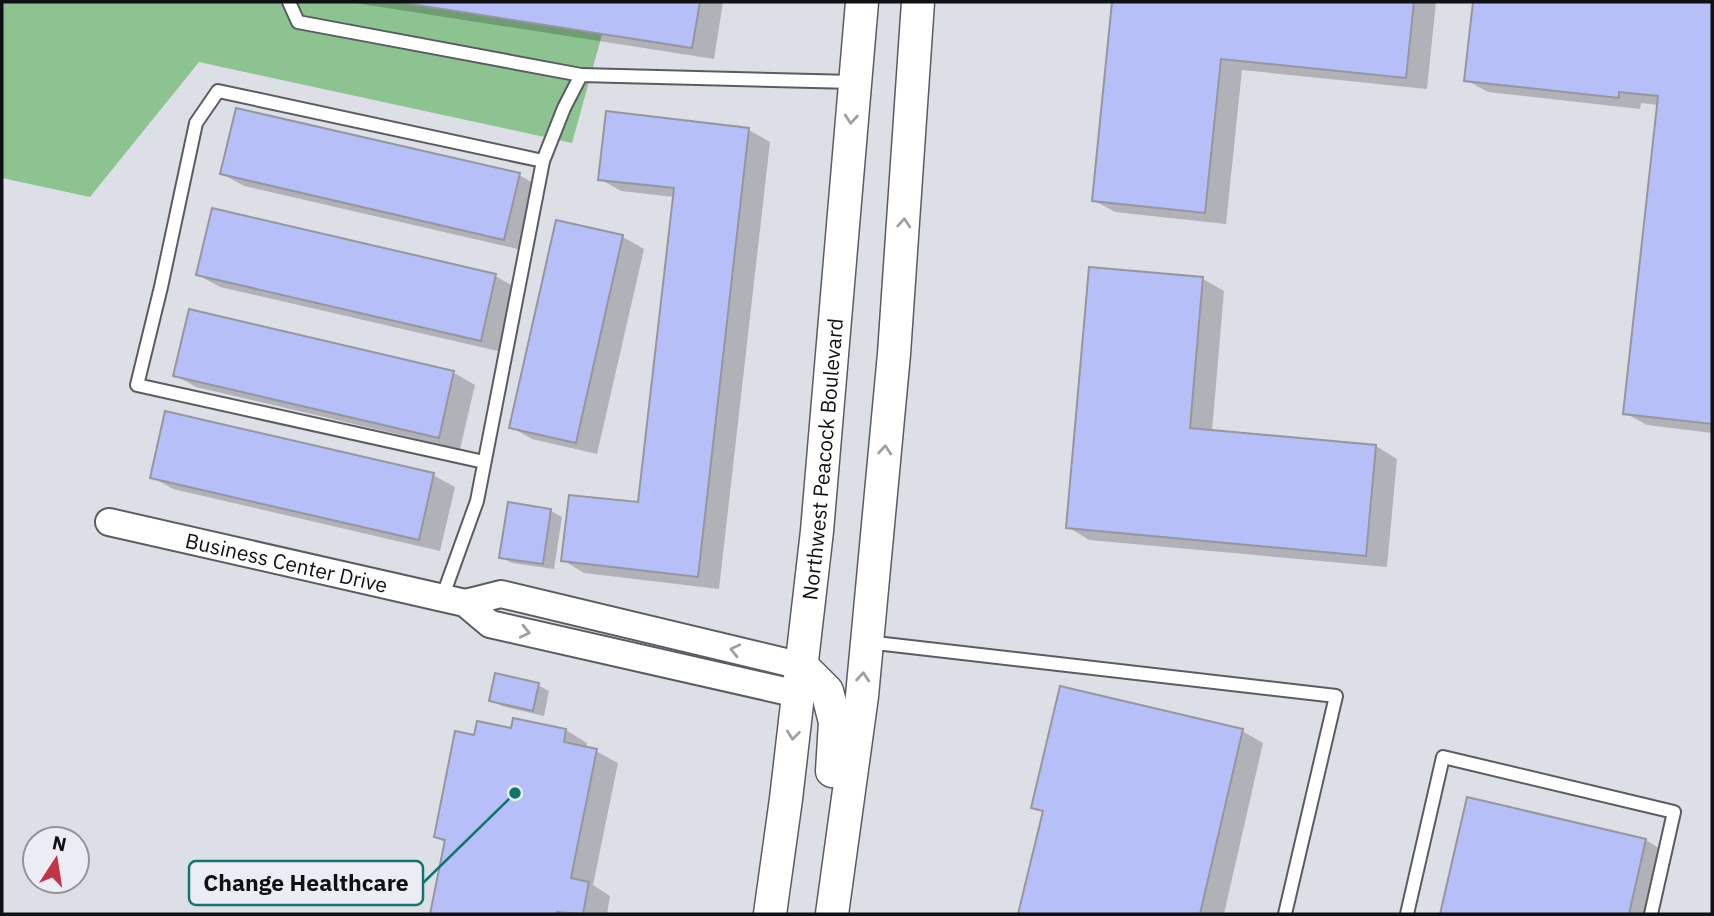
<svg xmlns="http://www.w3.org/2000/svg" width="1714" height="916" font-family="'IBM Plex Sans',sans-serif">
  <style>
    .green { fill: #8dc390 }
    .shadow { fill: #0003 }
    .building { fill: #b6bff7; stroke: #95969e; stroke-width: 2 }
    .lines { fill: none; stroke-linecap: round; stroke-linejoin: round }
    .service-casing { stroke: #5b5c63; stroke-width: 16 }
    .minor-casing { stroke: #5b5c63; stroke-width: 30 }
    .tertiary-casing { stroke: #5b5c63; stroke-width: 35 }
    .service { stroke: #fff; stroke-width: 12 }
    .minor { stroke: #fff; stroke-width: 26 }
    .tertiary { stroke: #fff; stroke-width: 32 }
    .oneway { stroke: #9fa0a1 }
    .labels { text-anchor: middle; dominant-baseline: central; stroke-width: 7; stroke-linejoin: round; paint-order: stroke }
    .street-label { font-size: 21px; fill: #101114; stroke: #ebecf4 }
    .leader { fill: none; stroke: #0f766e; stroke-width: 2.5 }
    .callout-dot { fill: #0f766e; stroke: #ebecf4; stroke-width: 2.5 }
    .callout { fill: #ebecf4; stroke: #0f766e; stroke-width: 2.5 }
    .callout-label { font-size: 23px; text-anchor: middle; font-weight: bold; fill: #101114 }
  </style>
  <rect width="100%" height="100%" fill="#dddfe7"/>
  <polygon class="green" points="2,2 611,2 572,143 199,62 90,197 2,178"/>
  <g class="shadow">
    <polygon points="349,2 723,2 714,59"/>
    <polygon points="1114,2 1436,2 1427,89 1242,70 1226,224 1115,212 1093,200"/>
    <polygon points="1475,2 1712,2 1712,433 1647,425 1625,413 1659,105 1641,103 1640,109 1488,92 1466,80"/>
    <polygon points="749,130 770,142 719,589 584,573 563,560 639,504 674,197 621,191 600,179"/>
    <polygon points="222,174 519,175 540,187 526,251 244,186"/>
    <polygon points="557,222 623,237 644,249 597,454 532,439 511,427"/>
    <polygon points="198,275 495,276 517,288 502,352 220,287"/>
    <polygon points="1203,279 1224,291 1212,431 1376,446 1397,459 1387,567 1089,540 1068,527"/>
    <polygon points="190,311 454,373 475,385 460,449 196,387 175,375"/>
    <polygon points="433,475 455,487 440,551 173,489 152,477"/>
    <polygon points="509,504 551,511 562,517 554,569 512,563 501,557"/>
    <polygon points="538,685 549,691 544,716 502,706 491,700"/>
    <polygon points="513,730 566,730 587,743 586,748 596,751 618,763 593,885 610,896 607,914 432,914 446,843 436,837 476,738"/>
    <polygon points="1242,731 1263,743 1224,914 1020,914 1044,813 1033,807"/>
    <polygon points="1468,799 1646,840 1667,853 1653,914 1441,914"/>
  </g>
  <g class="building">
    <polygon points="398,2 700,2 692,48"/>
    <polygon points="1112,2 1414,2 1406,78 1221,59 1205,213 1092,201"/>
    <polygon points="1473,2 1712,2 1712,424 1623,414 1658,96 1619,92 1619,98 1464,81"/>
    <polygon points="236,108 520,173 504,240 220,174"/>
    <polygon points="606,111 749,128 698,577 561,561 569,495 638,502 674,188 598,180"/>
    <polygon points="212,208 496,274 481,341 196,275"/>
    <polygon points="556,220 623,235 576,443 509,428"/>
    <polygon points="1089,267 1203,277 1190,428 1376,445 1366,556 1066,528"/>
    <polygon points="189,309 454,371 439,438 173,376"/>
    <polygon points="165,411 434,473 419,540 150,478"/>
    <polygon points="508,502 551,509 543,564 499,558"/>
    <polygon points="495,673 539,683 533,711 489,701"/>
    <polygon points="1060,686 1243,729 1200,914 1018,914 1043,811 1031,808"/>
    <polygon points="513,718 566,729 564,742 597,749 571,878 589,882 583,914 557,912 557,914 430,914 445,840 434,837 455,731 474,735 477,721 511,728"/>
    <polygon points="1467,797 1646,839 1629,914 1440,914"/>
  </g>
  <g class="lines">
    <defs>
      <g id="service">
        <polyline points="289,2 298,22 581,75"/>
        <polyline points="484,462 137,385 161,287 196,123 218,91 543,161"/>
        <polyline points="442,598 477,501 543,161 564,108 581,75 854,82"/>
        <polyline points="867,642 1336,696 1285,914"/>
        <polyline points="1407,914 1443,757 1674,812 1651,914"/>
      </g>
      <g id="minor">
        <path id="s1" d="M109,522L465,603L490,624L798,694"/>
        <polyline points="465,603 501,594 802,666"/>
      </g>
      <g id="tertiary">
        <polyline points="802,666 827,691 835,722 832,771"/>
        <path id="s2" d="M770,914L786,799L817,531L862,2"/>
        <polyline points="832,914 862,696 894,354 918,2"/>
      </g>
    </defs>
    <use href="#service" class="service-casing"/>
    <use href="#minor" class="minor-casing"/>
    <use href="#tertiary" class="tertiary-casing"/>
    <use href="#service" class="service"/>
    <use href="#minor" class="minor"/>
    <use href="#tertiary" class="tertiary"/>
  </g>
  <defs><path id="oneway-chevron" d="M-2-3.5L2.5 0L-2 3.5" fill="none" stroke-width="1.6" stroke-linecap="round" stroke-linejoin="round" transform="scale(1.75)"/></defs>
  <g class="oneway">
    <use href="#oneway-chevron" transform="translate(851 119) rotate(95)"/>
    <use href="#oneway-chevron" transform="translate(904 223) rotate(-86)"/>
    <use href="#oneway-chevron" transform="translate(885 450) rotate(-85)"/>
    <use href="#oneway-chevron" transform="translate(525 632) rotate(13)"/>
    <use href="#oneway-chevron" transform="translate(735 650) rotate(-167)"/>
    <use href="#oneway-chevron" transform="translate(863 677) rotate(-85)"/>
    <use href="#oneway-chevron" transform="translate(793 735) rotate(96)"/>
  </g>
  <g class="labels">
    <g class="street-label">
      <text stroke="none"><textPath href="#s2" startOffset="458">Northwest Peacock Boulevard</textPath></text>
      <text stroke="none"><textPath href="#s1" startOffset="182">Business Center Drive</textPath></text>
    </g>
  </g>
  <path class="leader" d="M515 793L423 883"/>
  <circle class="callout-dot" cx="515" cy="793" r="7"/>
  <rect class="callout" x="189" y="861" width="234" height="44" rx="7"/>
  <g class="callout-label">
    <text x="306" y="891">Change Healthcare</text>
  </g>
  <rect width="1714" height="916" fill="none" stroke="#101114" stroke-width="7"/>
  <g transform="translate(56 860) rotate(12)"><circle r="33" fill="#ebecf4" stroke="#93949a" stroke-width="2"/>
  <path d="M0-5L12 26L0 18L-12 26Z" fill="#c43347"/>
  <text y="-10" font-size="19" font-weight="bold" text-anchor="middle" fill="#101114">N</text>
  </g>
</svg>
